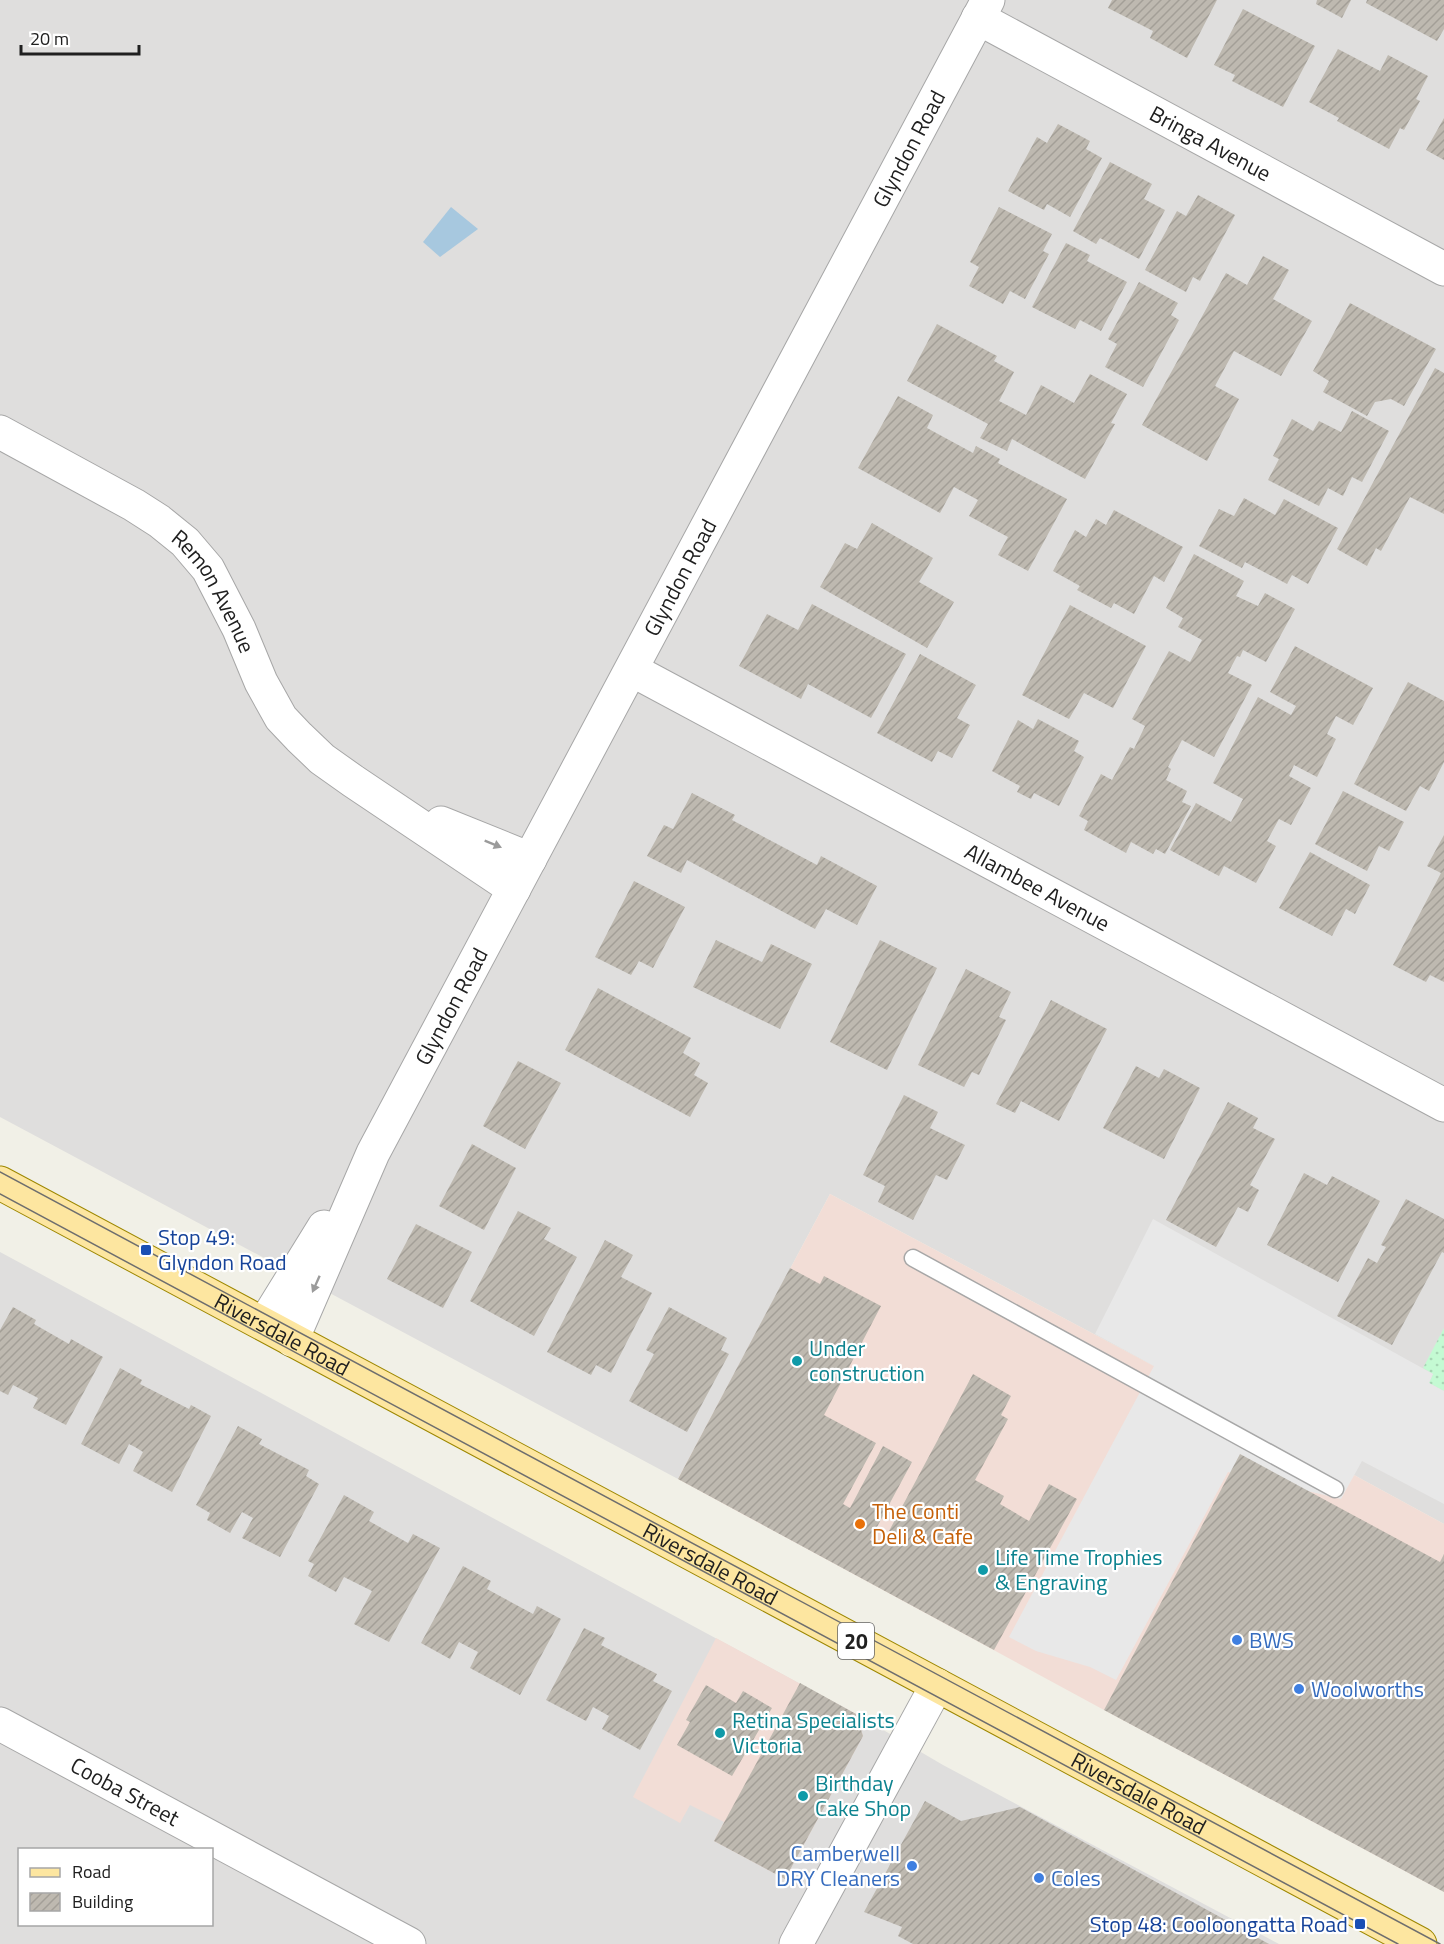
<svg xmlns="http://www.w3.org/2000/svg" width="1444" height="1944" font-family="'Titillium Web',sans-serif">
  <style>
    .residential { fill: #dfdedd; fill-rule: evenodd }
    .commercial { fill: #f2ddd6 }
    .park { fill: url(#park-dots) }
    .parking { fill: #e8e8e8 }
    .water { fill: #a7c8df }
    .building { fill: url(#building-hatch) }
    .lines { fill: none; stroke-linecap: round; stroke-linejoin: round }
    .service-casing { stroke: #a7a7a7; stroke-width: 19 }
    .minor-casing { stroke: #a7a7a7; stroke-width: 35 }
    .primary-casing { stroke: #9d8700; stroke-width: 35 }
    .service { stroke: #fff; stroke-width: 16 }
    .minor { stroke: #fff; stroke-width: 33 }
    .primary { stroke: #fde6a0; stroke-width: 33 }
    .tram { stroke: #6e6e6e; stroke-width: 1.5 }
    .oneway { fill: #9b9b9b }
    .transit-dot { fill: #1a4fb4; stroke: #fff; stroke-width: 2 }
    .culture-dot { fill: #0f9aa8; stroke: #fff; stroke-width: 2 }
    .food-dot { fill: #e8710a; stroke: #fff; stroke-width: 2 }
    .shop-dot { fill: #3f7fe0; stroke: #fff; stroke-width: 2 }
    .labels { text-anchor: middle; dominant-baseline: central; stroke-width: 4.5; stroke-linejoin: round; paint-order: stroke }
    .shield { fill: #fff; stroke: #636363; stroke-width: 1.5 }
    .shield-label { font-size: 21px; font-weight: bold; fill: #202020 }
    .street-label { font-size: 22px; fill: #202020; stroke: #fff }
    .transit-label { font-size: 22px; fill: #164399; stroke: #fff; text-anchor: start }
    .culture-label { font-size: 22px; fill: #0d838f; stroke: #fff; text-anchor: start }
    .food-label { font-size: 22px; fill: #c56008; stroke: #fff; text-anchor: start }
    .shop-label { font-size: 22px; fill: #366cbe; stroke: #fff; text-anchor: start }
  </style>
  <defs>
    <pattern id="park-dots" width="8" height="8" patternUnits="userSpaceOnUse" patternTransform="scale(1.5)"><rect width="8" height="8" fill="#c4fad3"/><path d="M2 2h.1M6 6h.1" fill="none" stroke="#a8d6b5" stroke-width="1.8" stroke-linecap="round"/></pattern>
    <pattern id="building-hatch" width="6" height="6" patternUnits="userSpaceOnUse" patternTransform="scale(1.5)"><rect width="6" height="6" fill="#beb9b0"/><path d="M-1 1l2-2M0 6l6-6M5 7l2-2" fill="none" stroke="#a39f97"/></pattern>
  </defs>
  <rect width="100%" height="100%" fill="#f1f0e7"/>
  <g class="residential">
    <polygon points="0,0 1444,0 1444,1524 1154,1366 830,1194 678,1479 0,1117"/>
    <path d="M0,1252L856,1714L943,1765L1279,1944H0ZM20,1850H212V1924H20Z"/>
  </g>
  <g class="commercial">
    <polygon points="830,1194 1154,1366 1444,1524 1444,1892 1104,1710 678,1479"/>
    <polygon points="716,1638 856,1714 863,1736 785,1879 714,1841 724,1822 690,1805 680,1823 633,1797"/>
  </g>
  <polygon class="park" points="1444,1328 1444,1391 1429,1383 1433,1374 1423,1368"/>
  <polygon class="parking" points="1153,1219 1433,1374 1429,1383 1444,1391 1444,1504 1362,1461 1341,1499 1228,1472 1116,1680 1090,1667 1036,1651 1009,1637 1154,1366 1095,1334"/>
  <polygon class="water" points="451,207 478,229 440,257 423,242"/>
  <g class="building">
    <polygon points="1112,0 1217,0 1187,58 1150,38 1153,31 1108,8"/>
    <polygon points="1317,0 1351,0 1342,18 1316,4"/>
    <polygon points="1367,0 1444,0 1444,29 1437,41 1366,3"/>
    <polygon points="1243,9 1315,46 1283,107 1232,81 1235,75 1214,65"/>
    <polygon points="1338,49 1380,71 1388,55 1428,76 1416,99 1420,101 1404,130 1400,128 1389,149 1337,121 1339,118 1309,102"/>
    <polygon points="1444,118 1444,160 1426,150"/>
    <polygon points="1058,124 1090,141 1086,149 1102,158 1070,217 1047,204 1044,210 1008,191 1037,137 1047,143"/>
    <polygon points="1110,162 1152,184 1144,199 1165,210 1139,259 1100,238 1096,244 1073,231"/>
    <polygon points="1198,195 1235,215 1200,281 1193,277 1186,292 1145,270 1177,211 1186,216"/>
    <polygon points="999,207 1052,234 1043,251 1049,254 1025,299 1010,291 1003,304 969,286 979,267 970,262"/>
    <polygon points="1066,243 1090,255 1087,261 1127,282 1101,331 1080,320 1075,329 1032,307"/>
    <polygon points="1263,256 1289,270 1273,299 1312,321 1281,376 1234,351 1215,386 1239,399 1207,461 1142,425 1226,273 1247,285"/>
    <polygon points="1139,282 1178,303 1171,315 1179,320 1143,387 1105,367 1117,344 1108,339"/>
    <polygon points="1350,303 1436,349 1404,406 1391,399 1375,402 1367,416 1323,392 1329,381 1313,371"/>
    <polygon points="937,324 997,356 994,361 1014,372 999,401 1026,415 1041,385 1074,403 1090,374 1127,394 1111,423 1115,424 1085,479 1012,439 1007,451 980,438 988,424 907,381"/>
    <polygon points="1435,368 1444,373 1444,514 1410,497 1381,551 1376,548 1367,566 1337,549"/>
    <polygon points="898,396 933,415 927,428 973,453 976,446 1000,459 998,463 1067,499 1028,571 998,555 1008,537 969,516 978,500 954,487 940,513 858,468"/>
    <polygon points="1352,411 1389,431 1362,482 1352,477 1343,496 1328,488 1319,506 1268,480 1279,459 1273,456 1292,419 1313,431 1319,421 1341,432"/>
    <polygon points="1244,498 1275,515 1284,499 1338,528 1308,584 1292,575 1287,584 1245,562 1242,568 1199,546 1219,509 1234,516"/>
    <polygon points="1114,510 1183,547 1164,582 1154,576 1134,614 1114,603 1111,608 1077,590 1080,586 1053,571 1075,530 1086,537 1096,519 1106,525"/>
    <polygon points="872,523 933,558 919,582 954,602 927,648 820,587 845,543 857,549"/>
    <polygon points="1194,554 1244,581 1236,596 1258,606 1265,593 1295,609 1266,662 1243,650 1240,657 1237,656 1228,673 1252,685 1214,757 1182,740 1168,767 1171,769 1166,780 1187,791 1182,802 1191,806 1165,854 1156,849 1153,854 1131,842 1126,853 1084,830 1088,821 1079,816 1101,774 1112,780 1130,747 1134,749 1145,726 1132,719 1169,651 1190,662 1202,640 1178,627 1183,618 1166,608"/>
    <polygon points="812,604 906,654 871,718 808,684 801,699 739,666 767,614 798,630"/>
    <polygon points="1070,605 1146,646 1113,708 1084,693 1069,719 1022,695"/>
    <polygon points="1295,646 1373,688 1353,725 1336,716 1327,734 1336,739 1317,777 1294,765 1289,776 1311,788 1291,825 1279,819 1267,841 1276,846 1256,883 1224,866 1219,876 1170,850 1196,803 1231,822 1243,799 1213,783 1258,697 1291,715 1296,706 1270,692"/>
    <polygon points="920,654 976,685 957,718 970,725 952,758 938,751 932,762 877,733"/>
    <polygon points="1408,682 1444,701 1444,762 1429,791 1420,786 1406,811 1354,784"/>
    <polygon points="1038,719 1079,741 1074,751 1084,757 1059,806 1034,793 1031,799 1017,792 1020,786 992,771 1018,720 1033,729"/>
    <polygon points="1343,791 1404,822 1389,851 1379,846 1367,871 1315,844"/>
    <polygon points="692,793 735,815 732,820 817,865 821,856 877,886 857,925 826,909 815,929 687,860 681,873 647,856 664,825 673,829"/>
    <polygon points="1444,835 1444,982 1430,975 1426,982 1393,965 1441,873 1427,866"/>
    <polygon points="1310,852 1370,885 1355,914 1346,909 1332,936 1279,908"/>
    <polygon points="634,881 685,907 653,968 639,961 631,975 595,957"/>
    <polygon points="716,940 762,962 771,944 812,964 780,1029 693,987"/>
    <polygon points="880,940 937,968 887,1070 830,1042"/>
    <polygon points="966,969 1011,992 999,1017 1006,1020 979,1075 972,1072 964,1087 918,1065"/>
    <polygon points="598,988 691,1038 683,1053 700,1063 694,1075 708,1083 690,1117 565,1050"/>
    <polygon points="1051,1000 1107,1029 1059,1121 1021,1101 1015,1113 996,1104"/>
    <polygon points="518,1061 561,1083 525,1149 483,1126"/>
    <polygon points="1136,1066 1159,1078 1164,1069 1200,1088 1164,1159 1103,1128"/>
    <polygon points="904,1095 938,1112 930,1128 965,1145 947,1180 936,1175 913,1220 878,1202 885,1186 863,1175"/>
    <polygon points="1228,1102 1258,1118 1253,1128 1275,1139 1250,1185 1259,1190 1248,1212 1238,1207 1216,1247 1166,1220"/>
    <polygon points="472,1144 516,1168 484,1230 439,1206"/>
    <polygon points="1304,1173 1327,1185 1332,1176 1380,1201 1338,1282 1267,1245"/>
    <polygon points="1406,1199 1444,1219 1444,1253 1442,1252 1392,1345 1337,1316 1368,1258 1377,1263 1386,1247 1381,1245"/>
    <polygon points="518,1211 551,1228 544,1239 577,1257 534,1336 470,1301"/>
    <polygon points="416,1224 472,1252 443,1308 387,1279"/>
    <polygon points="605,1240 633,1255 621,1277 652,1293 611,1373 596,1365 591,1375 547,1352"/>
    <polygon points="790,1268 820,1284 824,1276 881,1306 824,1415 876,1443 843,1504 850,1508 883,1446 912,1462 870,1540 881,1546 973,1374 1011,1396 1001,1415 1008,1419 975,1480 1004,1496 1000,1504 1029,1521 1049,1484 1077,1499 994,1650 678,1479"/>
    <polygon points="13,1307 36,1320 34,1324 69,1344 71,1339 103,1357 66,1425 33,1408 38,1398 13,1385 8,1395 0,1391 0,1330"/>
    <polygon points="669,1307 727,1338 721,1350 729,1354 687,1432 629,1401 654,1354 646,1350"/>
    <polygon points="120,1368 142,1380 140,1384 189,1409 191,1405 211,1416 172,1492 133,1471 143,1452 135,1447 129,1444 119,1464 81,1444"/>
    <polygon points="238,1426 262,1439 259,1444 309,1470 306,1476 319,1484 280,1557 242,1538 253,1518 242,1512 230,1533 207,1520 210,1513 196,1505"/>
    <polygon points="1240,1454 1440,1562 1444,1554 1444,1892 1104,1710"/>
    <polygon points="344,1495 374,1512 369,1521 408,1543 413,1534 440,1548 389,1642 354,1624 372,1591 344,1577 336,1592 308,1576 314,1564 308,1561"/>
    <polygon points="463,1566 491,1581 487,1589 533,1614 537,1606 561,1619 520,1695 470,1668 478,1652 459,1642 450,1659 421,1643"/>
    <polygon points="584,1628 605,1638 601,1645 657,1674 653,1681 672,1691 640,1750 602,1729 609,1716 593,1707 586,1721 546,1700"/>
    <polygon points="800,1683 856,1714 863,1736 785,1879 714,1841"/>
    <polygon points="706,1685 736,1703 743,1691 772,1708 732,1776 677,1745 690,1722 686,1720"/>
    <polygon points="925,1801 961,1821 1020,1807 1269,1944 913,1944 898,1936 902,1927 864,1912"/>
  </g>
  <g class="lines">
    <defs>
      <polyline id="service" points="913,1258 1335,1489"/>
      <g id="minor">
        <path id="s1" d="M978,18L1444,269"/>
        <path id="s2" d="M0,432L134,505L159,521L185,542L208,569L239,629L261,682L281,718L299,737L322,759L353,781L514,889"/>
        <path id="s3" d="M632,670L1444,1105"/>
        <polyline points="441,823 530,859"/>
        <polyline points="264,1324 324,1227"/>
        <path id="s4" d="M292,1340L373,1153L988,0"/>
        <path id="s5" d="M0,1724L409,1944"/>
        <polyline points="796,1944 937,1685"/>
      </g>
      <g id="primary">
        <path id="s6" d="M0,1183L1420,1944"/>
      </g>
    </defs>
    <use href="#service" class="service-casing"/>
    <use href="#minor" class="minor-casing"/>
    <use href="#primary" class="primary-casing"/>
    <use href="#service" class="service"/>
    <use href="#minor" class="minor"/>
    <use href="#primary" class="primary"/>
    <g class="tram">
      <polyline points="0,1172 1440,1944"/>
      <polyline points="0,1194 1398,1944"/>
    </g>
  </g>
  <defs><path id="oneway-solid" d="M-6-.8H1V-3.2L6.5 0L1 3.2V.8H-6Z" transform="scale(1.5)"/></defs>
  <g class="oneway">
    <use href="#oneway-solid" transform="translate(493 844) rotate(22)"/>
    <use href="#oneway-solid" transform="translate(316 1284) rotate(114)"/>
  </g>
  <g class="transit-dot">
    <rect x="140" y="1244" width="12" height="12" rx="3"/>
    <rect x="1354" y="1918" width="12" height="12" rx="3"/>
  </g>
  <g class="culture-dot">
    <circle cx="797" cy="1361" r="6"/>
    <circle cx="983" cy="1570" r="6"/>
    <circle cx="720" cy="1733" r="6"/>
    <circle cx="803" cy="1796" r="6"/>
  </g>
  <circle class="food-dot" cx="860" cy="1524" r="6"/>
  <g class="shop-dot">
    <circle cx="1237" cy="1640" r="6"/>
    <circle cx="1299" cy="1689" r="6"/>
    <circle cx="912" cy="1866" r="6"/>
    <circle cx="1039" cy="1878" r="6"/>
  </g>
  <g class="labels">
    <rect class="shield" x="838" y="1623" width="36" height="36" rx="4.5"/>
    <g class="shield-label">
      <text x="856" y="1641">20</text>
    </g>
    <g class="street-label">
      <text stroke="none"><textPath href="#s1" startOffset="264">Bringa Avenue</textPath></text>
      <text stroke="none"><textPath href="#s4" startOffset="1342">Glyndon Road</textPath></text>
      <text stroke="none"><textPath href="#s4" startOffset="856">Glyndon Road</textPath></text>
      <text stroke="none"><textPath href="#s2" startOffset="273">Remon Avenue</textPath></text>
      <text stroke="none"><textPath href="#s3" startOffset="460">Allambee Avenue</textPath></text>
      <text stroke="none"><textPath href="#s4" startOffset="370">Glyndon Road</textPath></text>
      <text stroke="none"><textPath href="#s6" startOffset="320">Riversdale Road</textPath></text>
      <text stroke="none"><textPath href="#s6" startOffset="806">Riversdale Road</textPath></text>
      <text stroke="none"><textPath href="#s5" startOffset="142">Cooba Street</textPath></text>
      <text stroke="none"><textPath href="#s6" startOffset="1292">Riversdale Road</textPath></text>
    </g>
    <g class="transit-label">
      <text x="158" y="1237">Stop 49:<tspan x="158" dy="25">Glyndon Road</tspan></text>
      <text x="1348" y="1924" text-anchor="end">Stop 48: Cooloongatta Road</text>
    </g>
    <g class="culture-label">
      <text x="809" y="1348">Under<tspan x="809" dy="25">construction</tspan></text>
      <text x="995" y="1557">Life Time Trophies<tspan x="995" dy="25">&amp; Engraving</tspan></text>
      <text x="732" y="1720">Retina Specialists<tspan x="732" dy="25">Victoria</tspan></text>
      <text x="815" y="1783">Birthday<tspan x="815" dy="25">Cake Shop</tspan></text>
    </g>
    <g class="food-label">
      <text x="872" y="1511">The Conti<tspan x="872" dy="25">Deli &amp; Cafe</tspan></text>
    </g>
    <g class="shop-label">
      <text x="1249" y="1640">BWS</text>
      <text x="1311" y="1689">Woolworths</text>
      <text x="900" y="1853" text-anchor="end">Camberwell<tspan x="900" dy="25">DRY Cleaners</tspan></text>
      <text x="1051" y="1878">Coles</text>
    </g>
  </g>
  <rect x="18" y="1848" width="195" height="78" fill="#ffffff" stroke="#a6a6a6" stroke-width="1.5"/>
  <rect x="30" y="1868" width="30" height="9" fill="#fde6a0" stroke="#a6a6a6" stroke-width="1.5"/>
  <text x="72" y="1878" font-size="18" fill="#202020">Road</text>
  <rect x="30" y="1893" width="30" height="18" fill="url(#building-hatch)" stroke="#a6a6a6" stroke-width="1.5"/>
  <text x="72" y="1908" font-size="18" fill="#202020">Building</text>
  <path d="M21 45v9h118v-9" fill="none" stroke="#202020" stroke-width="3"/>
  <text x="30" y="45" font-size="18" fill="#202020" stroke="#ffffff" stroke-width="4.5" paint-order="stroke">20 m</text>
</svg>
